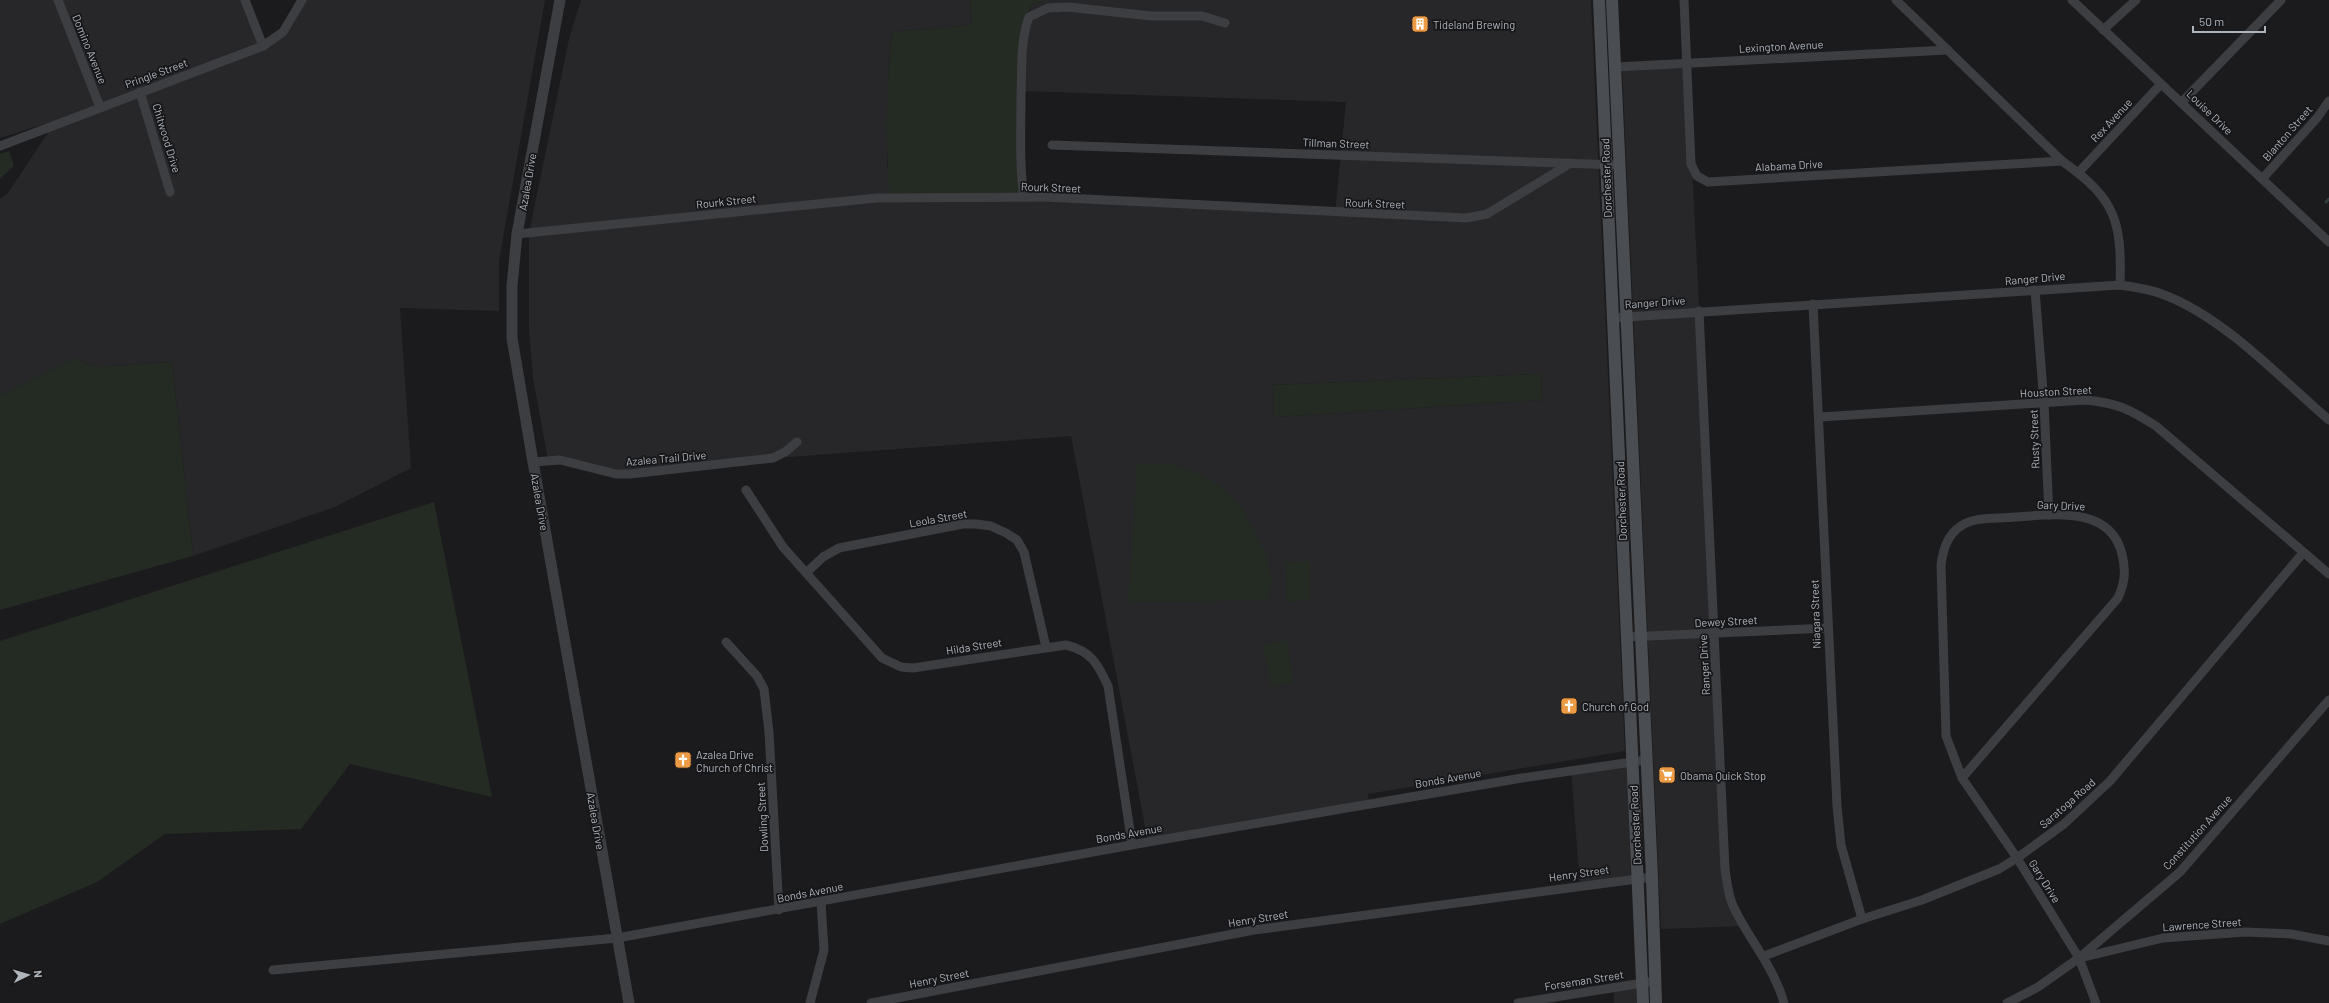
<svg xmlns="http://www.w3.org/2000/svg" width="2329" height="1003" font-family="Barlow,sans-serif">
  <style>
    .built { fill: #27272a; fill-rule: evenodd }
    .green { fill: #232b23 }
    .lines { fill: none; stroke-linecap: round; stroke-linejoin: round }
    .stream { stroke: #313c41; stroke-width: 3 }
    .minor { stroke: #3c3e42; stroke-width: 9 }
    .tertiary { stroke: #3c3e42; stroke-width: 11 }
    .secondary { stroke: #4a4d52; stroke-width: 12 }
    .labels { text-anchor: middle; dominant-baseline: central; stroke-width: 3.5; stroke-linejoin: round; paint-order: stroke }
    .poi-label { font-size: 11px; fill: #aeb4bc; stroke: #161618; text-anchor: start }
    .street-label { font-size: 11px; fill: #aeb4bc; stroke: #161618 }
  </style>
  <rect width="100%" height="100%" fill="#1b1b1d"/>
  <g class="built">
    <polygon points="0,0 245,0 263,46 283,32 302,0 545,0 499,261 499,311 400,308 411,468 335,507 193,556 172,362 97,367 74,358 0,395 0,199 8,193 53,125 93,109 0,138"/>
    <path d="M581,0H970L972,25L892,32L889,62L887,166L968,197L1335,213L1346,102L1022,91L1031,5L1046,0H1591L1625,751L1368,794L1369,804L1148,842L1071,436L776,458L630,474L548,460L533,378L529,328V233L569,39ZM1541,374L1542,400L1274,417L1273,385Z"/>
    <polygon points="1687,63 1728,891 1745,926 1661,929 1622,67"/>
    <polygon points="1627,766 1631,878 1580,885 1571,770"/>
    <polygon points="1636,984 1637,1003 1614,1003 1614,988"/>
  </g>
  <g class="green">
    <path d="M970,0H1046L1031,5L1024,30V197L890,198C885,144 886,87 892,32L972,25Z"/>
    <polygon points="9,151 14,166 0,179 0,154"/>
    <polygon points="74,358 97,367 172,362 193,556 0,610 0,395"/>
    <polygon points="1541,374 1542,400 1274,417 1273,385"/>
    <polygon points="1137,463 1171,464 1200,474 1222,487 1242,507 1267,556 1272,582 1268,600 1128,603"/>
    <polygon points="434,502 492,797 350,764 301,829 165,834 97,882 0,924 0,641"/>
    <polygon points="1310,561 1310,600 1286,602 1285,562"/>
    <polygon points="1287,640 1294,683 1271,686 1263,645"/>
  </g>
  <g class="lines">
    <polyline class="stream" points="2326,202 2329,199"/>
    <g class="minor">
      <polyline points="58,0 100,107"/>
      <polyline points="245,0 263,46"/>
      <polyline points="1684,0 1691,164 1697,176 1708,182 2062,161"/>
      <path d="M1896,0L2062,161C2116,199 2122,221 2120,285"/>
      <polyline points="2072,0 2329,242"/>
      <polyline points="2103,30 2136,0"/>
      <polyline points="1615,67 1948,50"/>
      <polyline points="140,92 170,192"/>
      <polyline points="2182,102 2281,0"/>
      <polyline points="1052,145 1619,165"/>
      <polyline points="0,146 263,46 283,32 302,0"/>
      <polyline points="2078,173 2161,84"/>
      <polyline points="2262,179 2317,118 2329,101"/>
      <path d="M1024,197C1019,164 1021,130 1021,96C1022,70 1020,41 1029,17L1048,8L1068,7L1151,16H1202L1225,23"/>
      <polyline points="517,234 877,198 1045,197 1466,218 1487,214 1571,163"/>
      <polyline points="2035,290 2044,403 2049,515"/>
      <polyline points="1813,304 1837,806 1841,845 1862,919"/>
      <path d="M1699,311L1725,869C1727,882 1728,896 1734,908C1750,941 1774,967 1784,1003"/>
      <path d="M1612,318L2120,285C2134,287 2149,289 2162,294C2224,317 2279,377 2329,420"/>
      <path d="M1820,417L2085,400C2118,403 2129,409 2156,426L2329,574"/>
      <polyline points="533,462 560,460 616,474 630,474 773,458 785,452 797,442"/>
      <path d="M746,490L783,547L882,658L901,667L913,668L1066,645C1091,651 1098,664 1108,686L1132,844"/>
      <polyline points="806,573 823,557 839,548 963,524 976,524 991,526 1006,533 1017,540 1024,552 1046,647"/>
      <polyline points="1626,637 1828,628"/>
      <polyline points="726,642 757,676 764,689 769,732 779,910"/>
      <path d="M1962,778L2118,598C2125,582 2126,571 2122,554C2110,505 2052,515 2015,517C1998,519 1975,516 1961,526C1947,535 1943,550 1941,565L1946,736L1962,778L2017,858L2079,958L2096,1003"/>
      <polyline points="1764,956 1862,919 1922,900 1999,869 2017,858 2064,824 2110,781 2303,553"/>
      <polyline points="2080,958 2163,938 2245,932 2291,934 2329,941"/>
      <polyline points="273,970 617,938 1148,842 1522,778 1646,760"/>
      <polyline points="810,1003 824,950 821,902"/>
      <polyline points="871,1003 1254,930 1652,877"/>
      <polyline points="1518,1003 1655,981"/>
      <polyline points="2007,1003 2038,987 2079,958 2180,872 2329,700"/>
    </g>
    <polyline class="tertiary" points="560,0 517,234 512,286 512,338 533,462 629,1003"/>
    <g class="secondary">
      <polyline points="1599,0 1643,1003"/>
      <polyline points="1612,0 1652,877 1656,1003"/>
    </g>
  </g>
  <defs>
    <symbol id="building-square" viewBox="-11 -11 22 22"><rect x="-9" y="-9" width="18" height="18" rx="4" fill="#ec9b44" stroke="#161618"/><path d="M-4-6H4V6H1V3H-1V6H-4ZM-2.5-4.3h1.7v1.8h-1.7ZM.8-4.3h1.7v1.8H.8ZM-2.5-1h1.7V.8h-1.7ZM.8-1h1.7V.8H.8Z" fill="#fff"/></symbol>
    <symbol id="church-square" viewBox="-11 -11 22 22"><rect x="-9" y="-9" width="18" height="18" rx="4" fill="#ec9b44" stroke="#161618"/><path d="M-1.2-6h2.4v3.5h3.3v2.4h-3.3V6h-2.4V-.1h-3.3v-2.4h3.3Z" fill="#fff"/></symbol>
    <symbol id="supermarket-square" viewBox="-11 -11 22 22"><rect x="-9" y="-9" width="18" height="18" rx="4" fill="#ec9b44" stroke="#161618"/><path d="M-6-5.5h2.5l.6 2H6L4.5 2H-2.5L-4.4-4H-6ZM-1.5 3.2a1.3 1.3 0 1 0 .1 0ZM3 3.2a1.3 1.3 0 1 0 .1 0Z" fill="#fff"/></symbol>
  </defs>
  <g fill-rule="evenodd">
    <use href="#building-square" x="1410" y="14" width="20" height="20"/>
    <use href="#church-square" x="1559" y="696" width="20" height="20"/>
    <use href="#church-square" x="673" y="750" width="20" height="20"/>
    <use href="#supermarket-square" x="1657" y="765" width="20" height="20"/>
  </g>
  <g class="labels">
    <g class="poi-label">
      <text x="1433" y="24">Tideland Brewing</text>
      <text x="1582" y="706">Church of God</text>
      <text x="696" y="754">Azalea Drive<tspan x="696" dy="13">Church of Christ</tspan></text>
      <text x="1680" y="775">Obama Quick Stop</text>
    </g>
    <g class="street-label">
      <text transform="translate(1781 46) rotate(-3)">Lexington Avenue</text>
      <text transform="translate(90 49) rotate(68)">Domino Avenue</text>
      <text transform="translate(156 73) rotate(-20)">Pringle Street</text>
      <text transform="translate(2210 112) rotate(44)">Louise Drive</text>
      <text transform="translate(2111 120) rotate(-47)">Rex Avenue</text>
      <text transform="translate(2287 133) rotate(-49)">Blanton Street</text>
      <text transform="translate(167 138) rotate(73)">Chitwood Drive</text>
      <text transform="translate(1336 143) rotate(2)">Tillman Street</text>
      <text transform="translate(1789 165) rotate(-3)">Alabama Drive</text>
      <text transform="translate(1606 178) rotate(-92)">Dorchester Road</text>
      <text transform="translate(527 182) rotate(-80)">Azalea Drive</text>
      <text transform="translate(1051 187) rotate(2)">Rourk Street</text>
      <text transform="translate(726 201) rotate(-6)">Rourk Street</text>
      <text transform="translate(1375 203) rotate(2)">Rourk Street</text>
      <text transform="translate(2035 278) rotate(-5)">Ranger Drive</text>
      <text transform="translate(1655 302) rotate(-4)">Ranger Drive</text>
      <text transform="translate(2056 391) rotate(-3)">Houston Street</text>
      <text transform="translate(2034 439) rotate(-92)">Rusty Street</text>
      <text transform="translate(666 458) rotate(-5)">Azalea Trail Drive</text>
      <text transform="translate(1621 501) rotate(-92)">Dorchester Road</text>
      <text transform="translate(540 502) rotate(80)">Azalea Drive</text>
      <text transform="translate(2061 505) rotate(2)">Gary Drive</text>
      <text transform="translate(938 518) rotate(-10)">Leola Street</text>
      <text transform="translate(1815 614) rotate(-92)">Niagara Street</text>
      <text transform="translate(1726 621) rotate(-3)">Dewey Street</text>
      <text transform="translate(974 646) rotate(-9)">Hilda Street</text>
      <text transform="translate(1704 665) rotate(-93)">Ranger Drive</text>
      <text transform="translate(1448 778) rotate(-10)">Bonds Avenue</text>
      <text transform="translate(2067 803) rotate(-41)">Saratoga Road</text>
      <text transform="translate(762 817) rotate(-93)">Dowling Street</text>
      <text transform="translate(596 821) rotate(80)">Azalea Drive</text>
      <text transform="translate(1635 825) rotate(-93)">Dorchester Road</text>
      <text transform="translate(2197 832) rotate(-48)">Constitution Avenue</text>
      <text transform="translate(1129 833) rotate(-10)">Bonds Avenue</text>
      <text transform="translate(1579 873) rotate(-8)">Henry Street</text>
      <text transform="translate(2045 881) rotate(58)">Gary Drive</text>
      <text transform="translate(810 892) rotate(-11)">Bonds Avenue</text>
      <text transform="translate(1258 918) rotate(-9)">Henry Street</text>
      <text transform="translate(2202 924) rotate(-4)">Lawrence Street</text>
      <text transform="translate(939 978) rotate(-11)">Henry Street</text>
      <text transform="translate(1584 980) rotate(-9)">Forseman Street</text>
    </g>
  </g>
  <g transform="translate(28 975) rotate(85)" stroke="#161618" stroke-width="3" paint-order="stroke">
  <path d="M0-3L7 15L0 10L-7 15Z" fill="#aeb4bc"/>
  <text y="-6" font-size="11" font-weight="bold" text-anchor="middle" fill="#aeb4bc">N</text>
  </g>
  <path d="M2193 26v6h72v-6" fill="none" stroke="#aeb4bc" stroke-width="2"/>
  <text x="2199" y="26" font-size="12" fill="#aeb4bc" stroke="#161618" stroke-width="3" paint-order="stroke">50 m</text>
</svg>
